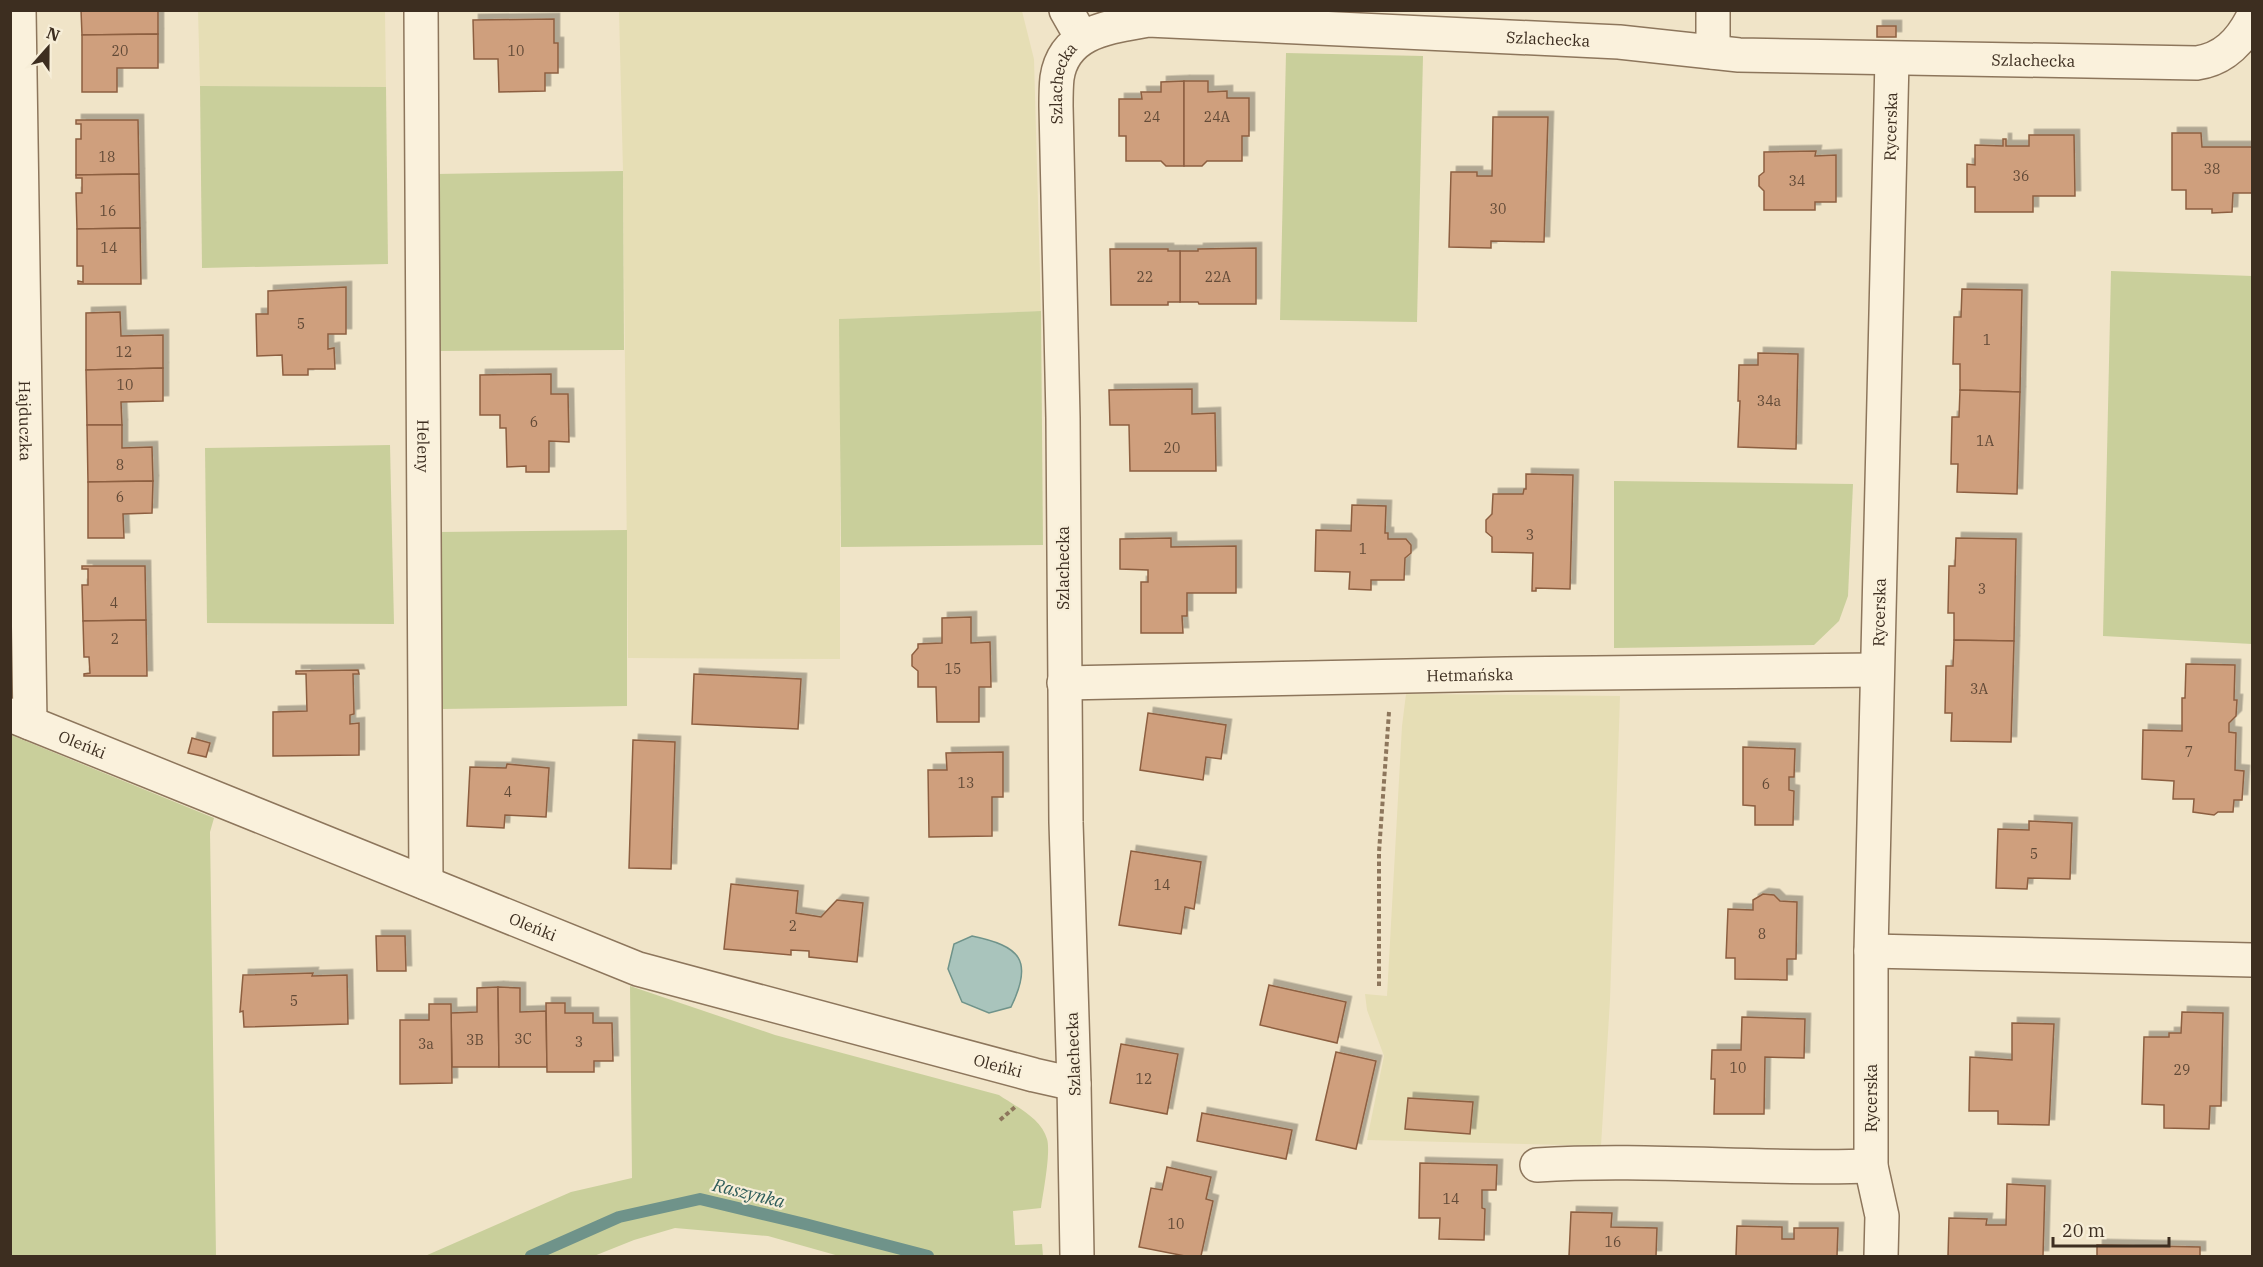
<svg xmlns="http://www.w3.org/2000/svg" width="2263" height="1267" font-family="'IBM Plex Serif',serif">
  <style>
    .farmland { fill: #e6deb5 }
    .green { fill: #c9cf9b }
    .water { fill: #a9c4bc; stroke: #6f938a; stroke-width: 1.5 }
    .lines { fill: none; stroke-linecap: round; stroke-linejoin: round }
    .stream { stroke: #6f938a; stroke-width: 12 }
    .building { fill: #cf9f7d; stroke: #8d5f41; stroke-width: 1.5; filter: url(#shadow) }
    .minor-casing { stroke: #8d765c; stroke-width: 36 }
    .path { stroke: #8d765c; stroke-width: 4; stroke-dasharray: 4.5 3; stroke-linecap: butt }
    .minor { stroke: #faf1dc; stroke-width: 33 }
    .labels { text-anchor: middle; dominant-baseline: central; stroke-width: 4.5; stroke-linejoin: round; paint-order: stroke }
    .number-label { font-size: 14px; fill: #624a37 }
    .street-label { font-size: 16px; fill: #3d2e20; stroke: #f7eed8 }
    .water-label { font-size: 18px; font-style: italic; fill: #2f5d5a; stroke: #f7eed8 }
  </style>
  <defs>
    <filter id="shadow"><feDropShadow dx="5.5" dy="-5.5" stdDeviation="0" flood-color="#0004"/></filter>
  </defs>
  <rect width="100%" height="100%" fill="#f0e4c8"/>
  <g class="farmland">
    <polygon points="198,11 385,11 386,87 200,86"/>
    <polygon points="619,11 1022,11 1034,59 1041,311 840,319 840,659 628,658 623,171"/>
    <polygon points="1406,694 1620,696 1610,1000 1601,1146 1367,1140 1384,1056 1367,1010 1365,994 1387,996 1402,726"/>
  </g>
  <g class="green">
    <polygon points="1286,53 1423,56 1417,322 1280,320"/>
    <polygon points="200,86 386,87 388,264 202,268"/>
    <polygon points="623,171 624,350 437,351 436,174"/>
    <polygon points="2111,271 2252,276 2252,644 2103,636"/>
    <polygon points="1041,311 1043,545 841,547 839,319"/>
    <polygon points="390,445 394,624 207,623 205,448"/>
    <polygon points="1614,481 1853,484 1848,596 1839,621 1814,645 1614,648"/>
    <polygon points="627,530 627,706 442,709 439,532"/>
    <polygon points="11,735 214,818 210,832 216,1256 11,1256"/>
    <path d="M630,986L775,1035L999,1095C1015,1106 1041,1118 1047,1139C1051,1152 1043,1193 1041,1208L1013,1211L1015,1245L1042,1244L1043,1256H839L768,1236L675,1228L634,1240L594,1256H425L571,1192L632,1178Z"/>
  </g>
  <path class="water" d="M972,936C1020,946 1034,960 1011,1007L989,1013L962,1002L948,969L954,944Z"/>
  <g class="lines">
    <polyline class="stream" points="531,1256 619,1217 700,1199 805,1224 928,1256"/>
  </g>
  <g class="building">
    <polygon points="81,10 158,10 158,34 82,35"/>
    <polygon points="554,19 554,43 558,43 558,73 545,73 545,91 499,92 498,59 474,59 473,20"/>
    <rect x="1877" y="26" width="19" height="11"/>
    <polygon points="158,34 158,68 117,68 117,92 82,92 82,35"/>
    <polygon points="1184,81 1184,166 1166,166 1161,161 1126,161 1126,136 1119,136 1119,99 1142,99 1141,92 1161,92 1161,82"/>
    <polygon points="1184,81 1208,81 1208,92 1227,91 1227,98 1249,98 1249,136 1242,136 1242,161 1207,161 1202,166 1184,166"/>
    <polygon points="1493,117 1548,117 1544,242 1491,241 1491,248 1449,247 1451,172 1477,172 1477,176 1492,176"/>
    <polygon points="76,120 138,120 139,174 76,175 76,139 81,139 81,124 76,124"/>
    <polygon points="2172,133 2201,133 2202,147 2252,147 2252,193 2233,193 2232,212 2212,213 2212,209 2186,209 2186,190 2172,190"/>
    <polygon points="2029,135 2074,135 2075,196 2033,196 2033,212 1975,212 1975,187 1967,187 1967,164 1975,165 1975,145 2003,146 2003,139 2006,139 2006,146 2029,146"/>
    <polygon points="1816,151 1815,156 1836,155 1836,202 1815,202 1815,210 1764,210 1764,191 1759,186 1759,176 1764,172 1764,152"/>
    <polygon points="139,174 140,228 77,229 76,193 82,193 82,178 76,178 76,175"/>
    <polygon points="140,228 141,284 78,284 78,281 83,282 83,266 77,266 77,229"/>
    <polygon points="1256,248 1256,304 1199,304 1198,302 1180,302 1180,251 1198,251 1198,249"/>
    <polygon points="1110,249 1168,249 1168,251 1180,251 1180,302 1168,302 1168,305 1111,305"/>
    <polygon points="346,287 346,334 328,334 328,349 334,348 335,369 308,369 308,375 283,375 282,355 257,356 256,314 268,314 268,291"/>
    <polygon points="1962,289 2022,290 2020,392 1960,390 1960,364 1953,364 1954,317 1961,317"/>
    <polygon points="120,312 121,336 163,335 163,368 86,370 86,313"/>
    <polygon points="1758,353 1798,354 1796,449 1738,447 1740,401 1738,401 1739,365 1758,365"/>
    <polygon points="163,368 163,401 121,402 122,425 87,425 86,370"/>
    <polygon points="551,374 551,394 568,394 569,442 549,441 549,472 526,472 526,466 507,467 506,428 500,428 500,415 480,415 480,375"/>
    <polygon points="1192,389 1192,414 1215,413 1216,471 1130,471 1129,425 1110,425 1109,390"/>
    <polygon points="1960,390 2020,392 2017,494 1957,492 1958,464 1951,464 1952,417 1959,417"/>
    <polygon points="87,425 122,425 122,448 152,447 153,481 88,482"/>
    <polygon points="1526,474 1573,475 1570,589 1536,588 1536,591 1532,591 1533,553 1492,552 1492,537 1486,532 1486,520 1492,514 1493,494 1523,494 1524,489 1526,489"/>
    <polygon points="153,481 152,513 123,514 124,538 88,538 88,482"/>
    <polygon points="1352,505 1386,506 1385,533 1388,533 1388,539 1406,539 1411,545 1411,553 1405,558 1404,580 1371,580 1371,590 1349,589 1350,572 1315,571 1316,530 1351,531"/>
    <polygon points="1171,538 1171,547 1236,546 1236,593 1187,593 1187,616 1182,616 1183,633 1141,633 1141,582 1148,582 1148,570 1120,569 1120,539"/>
    <polygon points="1956,538 2016,539 2014,641 1954,640 1954,613 1948,613 1949,566 1955,566"/>
    <polygon points="82,566 145,566 146,620 83,621 82,585 88,585 88,569 82,569"/>
    <polygon points="971,617 971,643 990,642 991,687 979,687 979,722 937,722 936,687 918,687 918,671 912,666 912,655 918,648 918,644 942,643 942,618"/>
    <polygon points="146,620 147,676 84,676 84,674 90,673 89,657 84,657 83,621"/>
    <polygon points="1954,640 2014,641 2011,742 1951,741 1952,713 1945,713 1946,666 1953,666"/>
    <polygon points="2186,664 2235,665 2234,700 2237,700 2236,716 2229,723 2229,732 2236,733 2235,770 2244,771 2242,800 2234,800 2233,812 2218,812 2214,815 2193,812 2194,799 2173,799 2174,781 2142,779 2143,730 2182,731 2182,698 2185,698"/>
    <polygon points="358,670 359,674 353,674 354,714 350,715 350,724 359,723 359,755 273,756 273,712 307,711 306,674 296,674 296,671"/>
    <polygon points="694,674 801,679 798,729 692,724"/>
    <polygon points="1148,713 1226,725 1221,759 1206,757 1203,780 1140,770"/>
    <polygon points="192,738 210,743 206,757 188,753"/>
    <polygon points="633,740 675,742 671,869 629,868"/>
    <polygon points="1743,747 1795,749 1794,777 1789,777 1789,790 1794,791 1793,825 1755,825 1755,806 1743,805"/>
    <polygon points="1003,752 1003,797 992,797 992,836 929,837 928,770 947,770 946,753"/>
    <polygon points="507,764 549,768 546,817 505,815 504,828 467,826 470,767 506,768"/>
    <polygon points="2029,821 2072,823 2070,879 2028,878 2027,889 1996,888 1998,829 2029,830"/>
    <polygon points="1131,851 1201,862 1194,909 1185,907 1181,934 1119,925"/>
    <polygon points="731,884 798,891 796,913 821,917 837,900 863,903 857,962 809,957 809,951 791,950 791,955 724,949"/>
    <polygon points="1763,894 1774,895 1780,901 1797,902 1796,959 1787,959 1787,980 1735,979 1735,958 1726,958 1728,909 1753,910 1753,900"/>
    <polygon points="376,936 405,936 406,971 377,971"/>
    <polygon points="313,973 312,976 347,975 348,1024 244,1027 243,1011 240,1012 243,975"/>
    <polygon points="1269,985 1346,1002 1337,1043 1260,1025"/>
    <polygon points="498,987 499,1067 452,1067 451,1013 477,1012 477,988"/>
    <polygon points="498,987 520,988 520,1012 546,1011 547,1067 499,1067"/>
    <polygon points="546,1003 565,1003 565,1013 593,1013 593,1023 612,1023 613,1061 594,1061 594,1072 547,1072"/>
    <polygon points="429,1004 451,1004 452,1083 400,1084 400,1020 429,1020"/>
    <polygon points="2182,1012 2223,1013 2221,1106 2210,1106 2209,1129 2164,1128 2164,1105 2142,1104 2144,1037 2169,1037 2169,1033 2181,1033"/>
    <polygon points="1742,1017 1805,1019 1804,1058 1765,1057 1764,1114 1714,1114 1715,1079 1711,1079 1712,1050 1741,1050"/>
    <polygon points="2012,1023 2054,1024 2049,1125 1998,1124 1998,1111 1969,1111 1970,1057 2012,1060"/>
    <polygon points="1121,1044 1178,1054 1167,1114 1110,1103"/>
    <polygon points="1336,1052 1376,1061 1356,1149 1316,1140"/>
    <polygon points="1408,1098 1473,1102 1470,1134 1405,1129"/>
    <polygon points="1202,1113 1292,1130 1286,1159 1197,1141"/>
    <polygon points="1420,1163 1497,1165 1496,1190 1482,1190 1482,1208 1485,1209 1484,1240 1439,1239 1440,1218 1419,1218"/>
    <polygon points="1167,1167 1211,1177 1206,1199 1213,1201 1201,1256 1185,1256 1139,1247 1151,1188 1162,1190"/>
    <polygon points="2007,1184 2045,1186 2043,1256 1948,1256 1949,1218 1987,1219 1986,1225 2006,1225"/>
    <polygon points="1571,1212 1612,1213 1611,1227 1657,1228 1656,1256 1569,1256"/>
    <polygon points="1737,1226 1782,1227 1782,1239 1794,1239 1794,1228 1838,1228 1837,1256 1736,1256"/>
    <polygon points="2097,1245 2200,1247 2200,1256 2097,1256"/>
  </g>
  <g class="lines">
    <defs>
      <g id="minor">
        <path id="s1" d="M19,10L30,723"/>
        <path id="s2" d="M421,10L426,883"/>
        <polyline points="1066,10 1082,38"/>
        <polyline points="1713,10 1713,52"/>
        <path id="s3" d="M1064,683L1506,674L1877,670"/>
        <path id="s4" d="M10,715L638,969L1034,1075L1074,1084"/>
        <polyline points="1871,951 2252,960"/>
        <path d="M1537,1165C1648,1158 1760,1170 1871,1166"/>
        <path id="s5" d="M1077,1256L1074,1084L1066,822L1063,418L1056,106C1056,97 1056,87 1057,78C1064,31 1110,27 1148,20L1619,42L1739,55L2197,63C2224,59 2240,42 2252,19"/>
        <path id="s6" d="M1881,1256L1882,1216L1871,1166V951L1892,59"/>
      </g>
    </defs>
    <use href="#minor" class="minor-casing"/>
    <g class="path">
      <polyline points="1379,986 1379,852 1389,712"/>
      <polyline points="1000,1120 1015,1107"/>
    </g>
    <use href="#minor" class="minor"/>
  </g>
  <g class="labels">
    <g class="number-label">
      <text x="120" y="51">20</text>
      <text x="516" y="51">10</text>
      <text x="1152" y="117">24</text>
      <text x="1217" y="117">24A</text>
      <text x="107" y="157">18</text>
      <text x="2212" y="169">38</text>
      <text x="2021" y="176">36</text>
      <text x="1797" y="181">34</text>
      <text x="1498" y="209">30</text>
      <text x="108" y="211">16</text>
      <text x="109" y="248">14</text>
      <text x="1145" y="277">22</text>
      <text x="1218" y="277">22A</text>
      <text x="301" y="324">5</text>
      <text x="1987" y="340">1</text>
      <text x="124" y="352">12</text>
      <text x="125" y="385">10</text>
      <text x="1769" y="401">34a</text>
      <text x="534" y="422">6</text>
      <text x="1985" y="441">1A</text>
      <text x="1172" y="448">20</text>
      <text x="120" y="465">8</text>
      <text x="120" y="497">6</text>
      <text x="1530" y="535">3</text>
      <text x="1363" y="549">1</text>
      <text x="1982" y="589">3</text>
      <text x="114" y="603">4</text>
      <text x="115" y="639">2</text>
      <text x="953" y="669">15</text>
      <text x="1979" y="689">3A</text>
      <text x="2189" y="752">7</text>
      <text x="966" y="783">13</text>
      <text x="1766" y="784">6</text>
      <text x="508" y="792">4</text>
      <text x="2034" y="854">5</text>
      <text x="1162" y="885">14</text>
      <text x="793" y="926">2</text>
      <text x="1762" y="934">8</text>
      <text x="294" y="1001">5</text>
      <text x="523" y="1039">3C</text>
      <text x="475" y="1040">3B</text>
      <text x="579" y="1042">3</text>
      <text x="426" y="1044">3a</text>
      <text x="1738" y="1068">10</text>
      <text x="2182" y="1070">29</text>
      <text x="1144" y="1079">12</text>
      <text x="1451" y="1199">14</text>
      <text x="1176" y="1224">10</text>
      <text x="1613" y="1242">16</text>
    </g>
    <g class="street-label">
      <text stroke="none"><textPath href="#s5" startOffset="1696">Szlachecka</textPath></text>
      <text stroke="none"><textPath href="#s5" startOffset="2182">Szlachecka</textPath></text>
      <text stroke="none"><textPath href="#s5" startOffset="1174">Szlachecka</textPath></text>
      <text stroke="none"><textPath href="#s6" startOffset="1131">Rycerska</textPath></text>
      <text stroke="none"><textPath href="#s1" startOffset="411">Hajduczka</textPath></text>
      <text stroke="none"><textPath href="#s2" startOffset="436">Heleny</textPath></text>
      <text transform="translate(1063 568) rotate(-90)">Szlachecka</text>
      <text stroke="none"><textPath href="#s6" startOffset="645">Rycerska</textPath></text>
      <text stroke="none"><textPath href="#s3" startOffset="406">Hetmańska</textPath></text>
      <text stroke="none"><textPath href="#s4" startOffset="78">Oleńki</textPath></text>
      <text stroke="none"><textPath href="#s4" startOffset="564">Oleńki</textPath></text>
      <text transform="translate(1073 1054) rotate(-92)">Szlachecka</text>
      <text stroke="none"><textPath href="#s4" startOffset="1050">Oleńki</textPath></text>
      <text transform="translate(1871 1098) rotate(-90)">Rycerska</text>
    </g>
    <g class="water-label">
      <text transform="translate(749 1193) rotate(14)">Raszynka</text>
    </g>
  </g>
  <rect width="2263" height="1267" fill="none" stroke="#3d2e20" stroke-width="24"/>
  <g transform="translate(48 48) rotate(21)" stroke="#f7eed8" stroke-width="4.5" paint-order="stroke">
  <path d="M0-4.5L10 22L0 15L-10 22Z" fill="#3d2e20"/>
  <text y="-9" font-size="16" font-weight="bold" text-anchor="middle" fill="#3d2e20">N</text>
  </g>
  <path d="M2053 1237v9h116v-9" fill="none" stroke="#3d2e20" stroke-width="3"/>
  <text x="2062" y="1237" font-size="18" fill="#3d2e20" stroke="#f7eed8" stroke-width="4.5" paint-order="stroke">20 m</text>
</svg>
